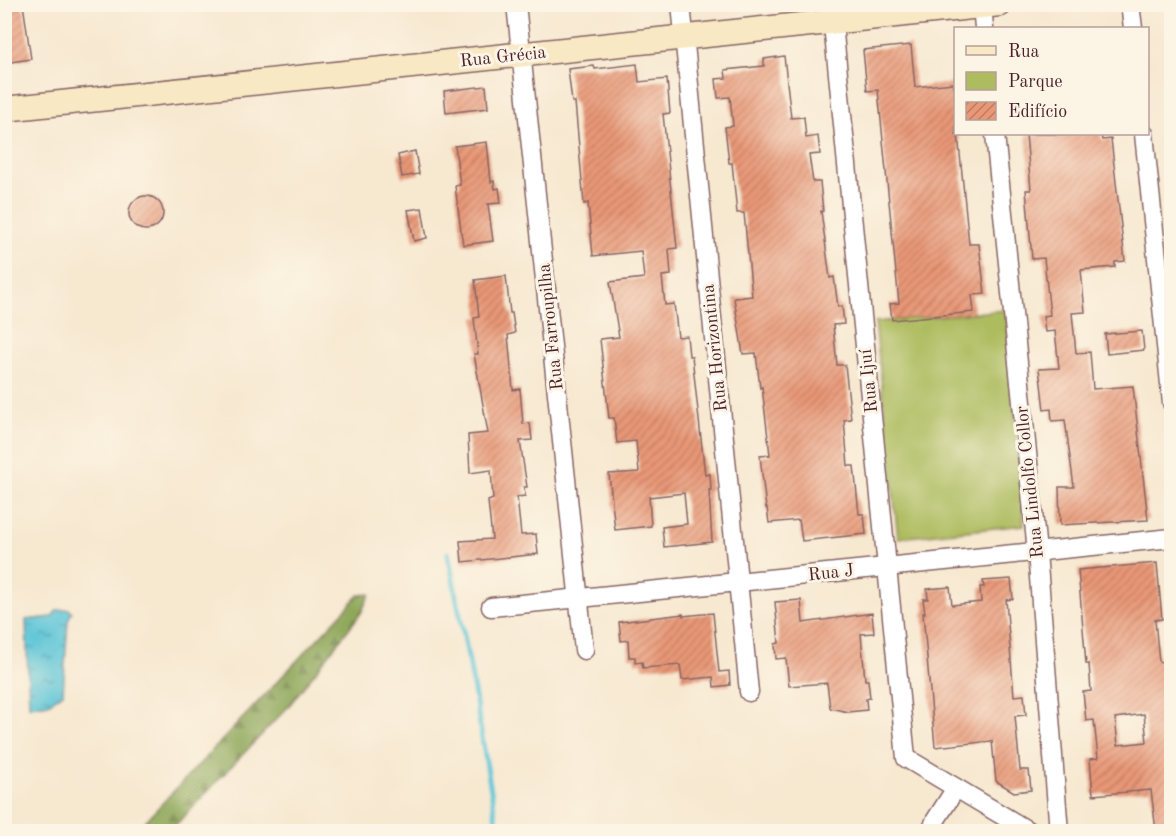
<svg xmlns="http://www.w3.org/2000/svg" width="1176" height="836" font-family="'Old Standard TT',serif">
  <style>
    .green { fill: #adbc5e; stroke: #7c6e44; stroke-width: 1.5 }
    .forest { fill: url(#forest-firs); stroke: #6a6240; stroke-width: 1.5 }
    .water { fill: url(#water-ripples); stroke: #527281; stroke-width: 1.5 }
    .lines { fill: none; stroke-linecap: round; stroke-linejoin: round }
    .stream { stroke: #5bc5d7; stroke-width: 5 }
    .building { fill: url(#building-hatch); fill-rule: evenodd }
    .street-casing { stroke: #876565; stroke-width: 21 }
    .secondary-casing { stroke: #876565; stroke-width: 27 }
    .street { stroke: #fff; stroke-width: 18 }
    .secondary { stroke: #f8e8c3; stroke-width: 24 }
    .labels { text-anchor: middle; dominant-baseline: central; stroke-width: 6; stroke-linejoin: round; paint-order: stroke }
    .street-label { font-size: 18px; fill: #4a1f2b; stroke: #fcf5e5 }
  </style>
  <defs>
    <pattern id="forest-firs" width="22" height="20" patternUnits="userSpaceOnUse" patternTransform="scale(1.5)"><rect width="22" height="20" fill="#8aa455"/><path d="M5 1l3.5 6h-7zM16 11l3.5 6h-7z" fill="#738547"/></pattern>
    <pattern id="water-ripples" width="26" height="14" patternUnits="userSpaceOnUse" patternTransform="scale(1.5)"><rect width="26" height="14" fill="#5bc5d7"/><path d="M2 4q2-2 4 0t4 0M15 11q2-2 4 0t4 0" fill="none" stroke="#4d9faf"/></pattern>
    <pattern id="building-hatch" width="6" height="6" patternUnits="userSpaceOnUse" patternTransform="scale(1.5)"><rect width="6" height="6" fill="#e99877"/><path d="M-1 1l2-2M0 6l6-6M5 7l2-2" fill="none" stroke="#bf7b62"/></pattern>
  </defs>
  <rect width="100%" height="100%" fill="#fcf5e5"/>
  <filter id="ink" filterUnits="userSpaceOnUse"><feTurbulence type="fractalNoise" baseFrequency=".0167" numOctaves="2"/><feDisplacementMap in="SourceGraphic" scale="12" xChannelSelector="R" yChannelSelector="G"/><feConvolveMatrix kernelMatrix="1 2 1 2 8 2 1 2 1" color-interpolation-filters="sRGB"/></filter>
  <filter id="wash" filterUnits="userSpaceOnUse"><feTurbulence type="fractalNoise" baseFrequency=".008" numOctaves="4" result="noise"/><feDisplacementMap in="SourceGraphic" scale="24" xChannelSelector="R" yChannelSelector="G"/><feGaussianBlur stdDeviation="1.35" result="paint"/><feColorMatrix in="noise" values="0 0 0 0 0 0 0 0 0 0 0 0 0 0 0 0 0 1.4 0 .05"/><feComposite in="paint" operator="in"/></filter>
  <g filter="url(#wash)">
    <rect width="100%" height="100%" fill="#f7e8d0"/>
    <polygon class="green" points="1006,310 1024,525 898,538 875,322"/>
    <polygon class="forest" points="370,594 361,613 288,707 170,831 136,831 359,595"/>
    <polygon class="water" points="69,609 72,612 68,620 63,693 49,703 29,706 26,620 52,617 57,610"/>
    <g class="lines">
      <polyline class="stream" points="448,553 470,667 498,832"/>
    </g>
    <g id="blocks">
      <g class="building">
        <polygon points="4,4 23,4 31,59 4,63"/>
        <polygon points="911,45 915,87 953,83 956,93 956,134 958,134 969,244 979,244 985,294 972,295 974,312 892,320 890,304 899,303 878,90 867,91 863,50"/>
        <polygon points="784,56 791,118 804,117 806,138 818,136 820,154 809,155 813,182 820,182 823,211 821,211 830,278 834,277 838,307 842,306 844,324 833,325 837,365 845,365 851,419 844,420 848,466 854,466 859,514 864,514 866,534 802,541 799,520 769,523 767,508 766,508 760,456 770,455 762,387 760,388 756,353 743,354 734,298 752,296 744,213 737,213 732,163 729,163 725,127 733,126 730,97 718,98 716,79 726,78 725,70 764,66 764,59"/>
        <polygon points="637,64 639,82 667,79 670,113 663,114 677,248 669,249 671,275 662,276 665,305 674,304 678,337 687,336 689,356 692,356 705,475 710,474 711,490 709,490 712,542 664,547 662,527 687,524 684,493 649,497 651,526 615,530 609,474 639,472 636,441 617,443 614,418 609,418 600,339 619,337 610,282 644,278 641,251 593,256 588,203 584,204 575,102 572,102 568,69 594,66 595,69"/>
        <polygon points="486,86 488,108 446,113 444,91"/>
        <polygon points="1026,134 1101,134 1102,140 1111,139 1125,261 1115,262 1115,267 1081,270 1085,312 1072,313 1076,353 1090,352 1093,389 1133,386 1148,520 1060,525 1059,487 1074,487 1065,420 1052,421 1051,409 1044,410 1041,384 1039,369 1059,368 1055,331 1045,332 1043,316 1050,315 1044,258 1032,259 1026,190 1031,190"/>
        <polygon points="487,142 491,182 494,181 495,189 499,188 501,203 488,204 493,241 463,245 455,186 460,185 455,146"/>
        <polygon points="415,151 419,174 402,177 398,155"/>
        <circle cx="146" cy="213" r="17"/>
        <polygon points="422,208 427,238 414,241 408,210"/>
        <polygon points="506,276 510,313 512,313 515,333 508,335 513,390 520,389 523,424 530,423 532,440 520,441 527,487 524,487 525,496 517,497 521,535 536,534 538,554 462,562 460,541 492,539 488,501 493,499 491,470 470,473 468,435 488,433 474,354 478,354 474,318 479,317 475,280"/>
        <polygon points="1142,331 1144,350 1107,354 1105,334"/>
        <path d="M1157,563L1162,619L1155,620L1159,662L1169,661L1172,687V831H1156L1151,790L1093,795L1090,759L1098,758L1094,720L1086,721L1083,692L1091,691L1089,664H1086L1078,570ZM1144,714L1147,742L1118,745L1115,718Z"/>
        <polygon points="1011,579 1013,599 1006,600 1014,696 1024,695 1026,715 1015,716 1020,770 1029,770 1031,790 1014,792 996,781 992,741 935,747 923,613 925,613 923,599 928,599 927,589 950,587 952,605 981,602 980,587 984,587 983,581"/>
        <polygon points="801,600 803,623 872,613 874,633 861,634 865,680 868,680 870,698 866,699 867,710 848,712 830,708 827,683 789,686 786,658 776,659 775,644 779,643 775,602"/>
        <polygon points="713,613 719,672 729,671 730,685 714,687 713,677 682,680 680,665 643,668 642,662 635,663 635,657 629,657 628,640 621,641 619,622 683,614 683,616"/>
      </g>
    </g>
  </g>
  <g filter="url(#ink)">
    <use href="#blocks" fill-opacity="0" stroke="#876565" stroke-width="1.5"/>
    <g class="lines">
      <defs>
        <g id="street">
          <polyline points="516,4 584,650"/>
          <polyline points="681,4 749,692"/>
          <polyline points="831,4 906,758 1030,832"/>
          <polyline points="982,4 984,28"/>
          <polyline points="1130,4 1133,28"/>
          <polyline points="995,134 1037,552 1059,832"/>
          <polyline points="1144,134 1172,403"/>
          <polyline points="491,607 1172,538"/>
          <polyline points="931,832 935,821 956,788"/>
        </g>
        <polyline id="secondary" points="4,109 1000,4"/>
      </defs>
      <use href="#street" class="street-casing"/>
      <use href="#secondary" class="secondary-casing"/>
      <use href="#street" class="street"/>
      <use href="#secondary" class="secondary"/>
    </g>
  </g>
  <g class="labels">
    <g class="street-label">
      <text transform="translate(503 57) rotate(-6)">Rua Grécia</text>
      <text transform="translate(551 327) rotate(-96)">Rua Farroupilha</text>
      <text transform="translate(715 348) rotate(-96)">Rua Horizontina</text>
      <text transform="translate(869 381) rotate(-96)">Rua Ijuí</text>
      <text transform="translate(1030 482) rotate(-96)">Rua Lindolfo Collor</text>
      <text transform="translate(831 573) rotate(-6)">Rua J</text>
    </g>
  </g>
  <rect width="1176" height="836" fill="none" stroke="#fcf5e5" stroke-width="24"/>
  <rect x="954" y="27" width="195" height="108" fill="#fcf5e5" stroke="#b59f9b" stroke-width="1.5"/>
  <rect x="966" y="46" width="30" height="9" fill="#f8e8c3" stroke="#b59f9b" stroke-width="1.5"/>
  <text x="1008" y="57" font-size="18" fill="#4a1f2b">Rua</text>
  <rect x="966" y="72" width="30" height="18" fill="#adbc5e" stroke="#b59f9b" stroke-width="1.5"/>
  <text x="1008" y="87" font-size="18" fill="#4a1f2b">Parque</text>
  <rect x="966" y="102" width="30" height="18" fill="url(#building-hatch)" stroke="#b59f9b" stroke-width="1.5"/>
  <text x="1008" y="117" font-size="18" fill="#4a1f2b">Edifício</text>
</svg>
